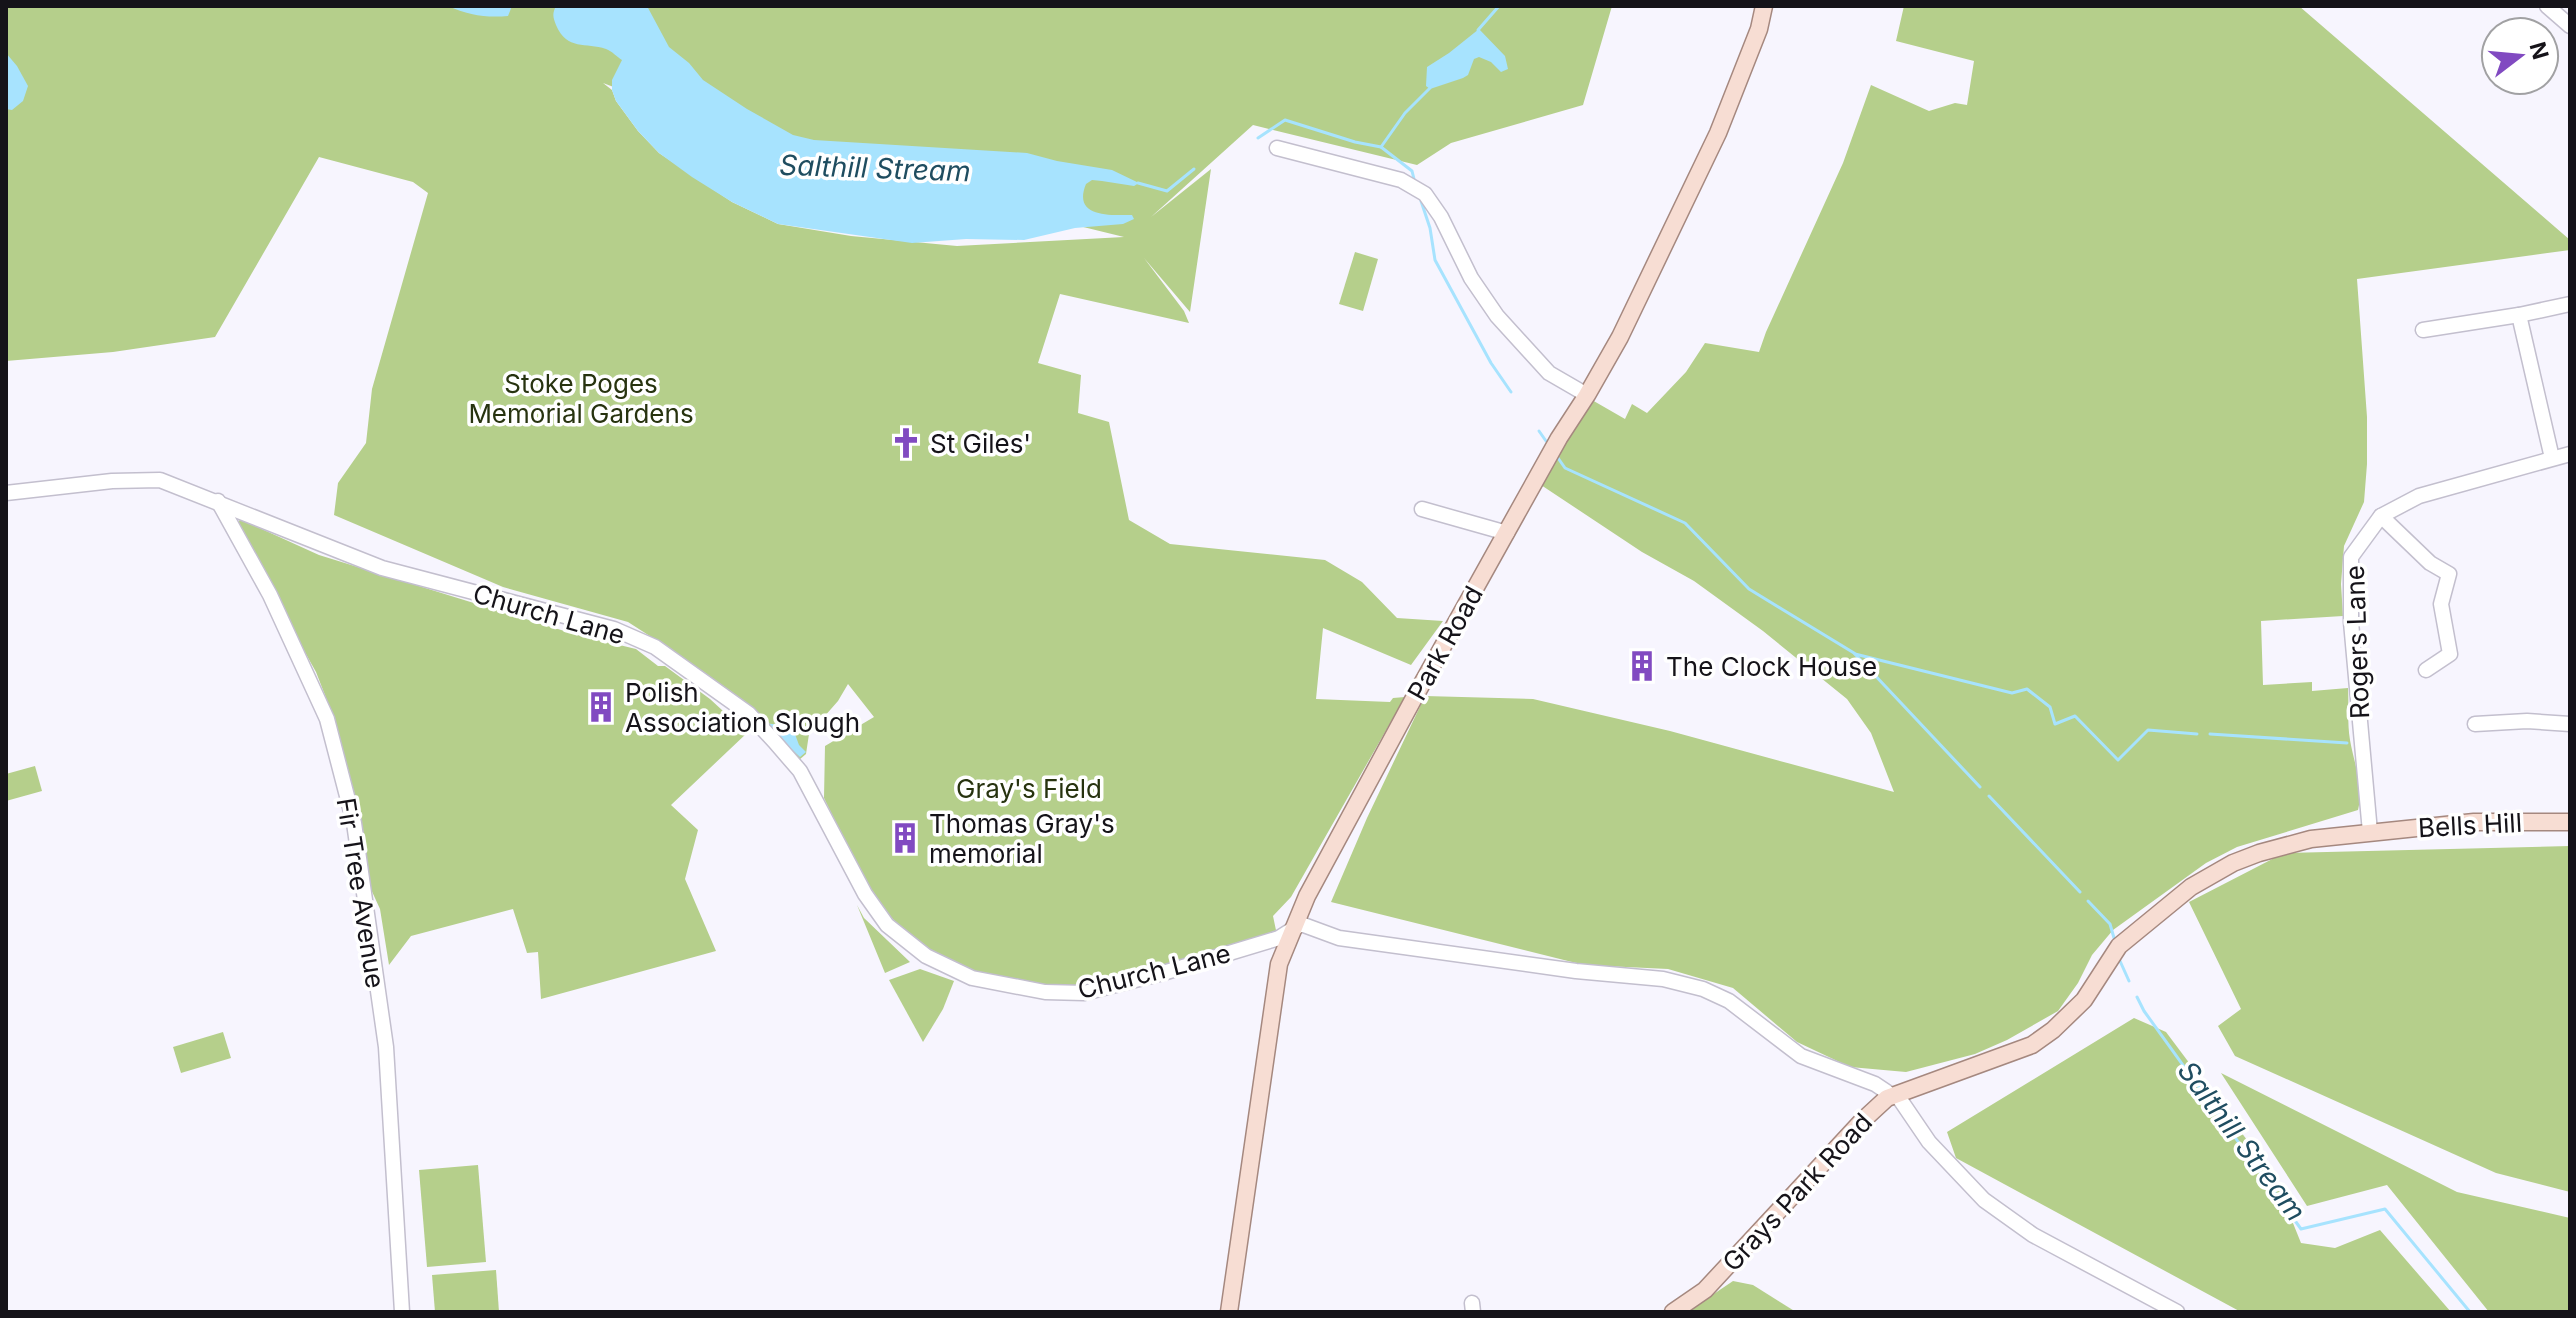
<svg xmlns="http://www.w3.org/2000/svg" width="2576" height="1318" font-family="Inter,sans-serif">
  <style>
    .green { fill: #b5cf8b; fill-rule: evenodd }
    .water { fill: #a7e3fe }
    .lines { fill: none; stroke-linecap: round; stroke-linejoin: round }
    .stream { stroke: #a7e3fe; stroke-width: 3 }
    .minor-casing { stroke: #c3bfce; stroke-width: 17 }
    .major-casing { stroke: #a5887f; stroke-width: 19 }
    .minor { stroke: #fff; stroke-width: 14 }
    .major { stroke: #f7ddd3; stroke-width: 16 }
    .labels { text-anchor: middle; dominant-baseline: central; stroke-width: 7; stroke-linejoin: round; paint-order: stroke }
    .park-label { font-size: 26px; fill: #27330f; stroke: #fff }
    .poi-label { font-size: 26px; fill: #151319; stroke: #fff; text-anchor: start }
    .street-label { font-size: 26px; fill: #151319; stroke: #fff }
    .water-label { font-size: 28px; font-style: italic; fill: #1f4d60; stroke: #fff }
  </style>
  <rect width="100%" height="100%" fill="#f7f5fe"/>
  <g class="green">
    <path d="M6,6H1612L1583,105L1451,143L1417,165L1253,125L1151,217L1211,169L1190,312L1144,258L1184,311L1189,323L1060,294L1038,363L1081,375L1078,413L1109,422L1129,520L1170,544L1325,560L1362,582L1397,618L1443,621L1411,665L1323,628L1316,699L1390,702L1393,698L1405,697L1291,897L1273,916L1277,935L1086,985H1039L976,973L921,948L872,898L824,798L825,746L874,717L848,684L838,701L809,734L806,754L799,760L762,723L670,649L628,622L503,587L334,515L338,483L366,443L372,389L428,193L413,182L319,157L215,337L113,352L6,361ZM603,83L803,158L1124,237L957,246L851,236L778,224L732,202L659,153L638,131L616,101L612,90Z"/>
    <path d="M1904,6H2299L2570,240V250L2357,279L2367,417V464L2364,502L2344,546L2341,584L2343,616L2261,621L2263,685L2312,682V691L2348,688C2349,705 2347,723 2350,740C2354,763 2364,787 2358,810L2237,847L2206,863L2113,930L2092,955L2078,983L2058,1011L2007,1040L1975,1054L1906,1072L1850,1067L1797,1042L1733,988L1668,969L1584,965L1331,902L1367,818L1425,696L1533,699L1670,731L1894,792L1871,733L1847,699L1763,631L1694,581L1642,552L1541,485L1592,400L1625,419L1632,404L1647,413L1686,372L1705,343L1759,352L1766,332L1843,163L1871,85L1929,111L1955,103L1967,105L1974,61L1896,41Z"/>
    <polygon points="1355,252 1378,259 1363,311 1339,304"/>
    <polygon points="240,519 319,555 574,634 636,649 658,666 665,666 710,699 747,733 671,805 698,830 685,879 716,951 541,999 538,952 527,953 513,909 411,936 389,965 380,909 358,861 337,726 316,672 236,529"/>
    <polygon points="35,766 42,791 6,801 6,774"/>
    <polygon points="2570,846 2570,1192 2496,1173 2235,1056 2218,1026 2241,1009 2189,902 2284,853"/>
    <polygon points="857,905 864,918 910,962 885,973"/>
    <polygon points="920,969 954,981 943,1009 923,1042 889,980"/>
    <polygon points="2134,1018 2166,1032 2274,1176 2301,1243 2335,1248 2380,1230 2451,1312 2241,1312 1956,1158 1947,1132"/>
    <polygon points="223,1032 231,1058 181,1073 173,1047"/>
    <polygon points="2221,1073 2457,1192 2570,1218 2570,1312 2489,1312 2387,1185 2307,1206"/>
    <polygon points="478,1165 486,1262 427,1267 419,1170"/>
    <polygon points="496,1270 499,1312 435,1312 432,1275"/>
    <polygon points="1733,1281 1753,1285 1796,1312 1687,1312"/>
  </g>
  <g class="water">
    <path d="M448,6H512L508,16C486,18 468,15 448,6Z"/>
    <path d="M556,6H647L669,47L689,63L703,80L747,109L793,135L814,140L1027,153L1057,161L1112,170L1139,183L1134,186L1102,181L1092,180L1086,184C1072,218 1111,215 1132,215L1134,219L1123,224L1075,228L1024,240L966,239L912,243L778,224L732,202L692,177L659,153L638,131L616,101L612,90V80L622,60C617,57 612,51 606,49C586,42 567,51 556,25C553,17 552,14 556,6Z"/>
    <polygon points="1479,29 1505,56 1508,69 1501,72 1491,62 1479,57 1474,59 1468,75 1463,78 1430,89 1426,86 1427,67 1449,53"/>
    <polygon points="6,53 17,66 28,86 23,101 12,110 6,109"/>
    <polygon points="763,723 792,726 799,745 806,752 800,757"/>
  </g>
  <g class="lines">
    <g class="stream">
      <polyline points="1478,30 1499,6"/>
      <polyline points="1258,138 1285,120 1355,142 1381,147 1412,171 1414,179"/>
      <polyline points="1381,147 1405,113 1430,88"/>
      <polyline points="1138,183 1167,191 1194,169"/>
      <polyline points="1421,201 1430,228 1435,260 1491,363 1511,392"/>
      <polyline points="1539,431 1546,441"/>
      <polyline points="1558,458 1565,468 1685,523 1749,589 1854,653 1980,787"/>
      <polyline points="1855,654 2012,693 2027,689 2050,707 2055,724 2075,716 2118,760 2148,730 2197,734"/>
      <polyline points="2210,734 2347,743"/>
      <polyline points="1989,796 2080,892"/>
      <polyline points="2088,901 2110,924 2114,938"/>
      <polyline points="2120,961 2129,981"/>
      <polyline points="2137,997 2144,1011 2301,1229 2385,1209 2470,1312"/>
    </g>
    <defs>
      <g id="minor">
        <polyline points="2547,6 2570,26"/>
        <polyline points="1277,148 1401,180 1425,194 1441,217 1471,278 1497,316 1549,373 1587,395"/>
        <polyline points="2519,315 2552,458"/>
        <polyline points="2423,330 2519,315 2570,304"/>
        <polyline points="6,493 112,481 160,480 382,568 614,629 655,647 749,714 774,741 800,771 865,894 887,925 926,956 972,978 1045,992 1084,993 1163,973 1279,938 1301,924 1339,938 1576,971 1663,979 1703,989 1729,1001 1801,1056 1875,1084 1887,1092 1887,1098"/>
        <polyline points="218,501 270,595 327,719 354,823 386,1047 402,1312"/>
        <polyline points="1422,509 1507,533"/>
        <polyline points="2381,516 2430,563 2449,574 2441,604 2450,654 2426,670"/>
        <polyline points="2475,724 2527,721 2570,724"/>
        <polyline points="2370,832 2351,622 2351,557 2381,516 2419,496 2570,454"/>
        <polyline points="1897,1095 1929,1142 1984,1200 2033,1235 2177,1312"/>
        <polyline points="1472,1303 1473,1312"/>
      </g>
      <g id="major">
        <polyline points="1229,1312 1279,964 1307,896 1414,698 1559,438 1587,395 1620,337 1718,133 1759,29 1764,6"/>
        <polyline points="1673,1312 1705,1290 1861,1122 1887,1098 2032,1045 2053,1030 2084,1000 2119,946 2191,887 2233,863 2259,853 2311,839 2474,822 2570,822"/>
      </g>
    </defs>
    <use href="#minor" class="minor-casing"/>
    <use href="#major" class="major-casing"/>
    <use href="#minor" class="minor"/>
    <use href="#major" class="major"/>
  </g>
  <defs>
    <symbol id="church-bare" viewBox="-9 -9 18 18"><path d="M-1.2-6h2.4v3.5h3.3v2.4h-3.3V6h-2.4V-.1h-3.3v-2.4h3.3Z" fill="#814ac1" stroke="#fff" stroke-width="2.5" paint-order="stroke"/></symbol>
    <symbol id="building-bare" viewBox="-9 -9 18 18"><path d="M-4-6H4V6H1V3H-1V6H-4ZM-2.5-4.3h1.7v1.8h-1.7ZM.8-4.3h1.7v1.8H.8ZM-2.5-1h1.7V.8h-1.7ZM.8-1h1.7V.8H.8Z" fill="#814ac1" stroke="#fff" stroke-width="2.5" paint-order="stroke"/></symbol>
  </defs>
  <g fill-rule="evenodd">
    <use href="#church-bare" x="884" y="421" width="44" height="44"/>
    <use href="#building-bare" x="1620" y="644" width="44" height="44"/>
    <use href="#building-bare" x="579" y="685" width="44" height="44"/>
    <use href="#building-bare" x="883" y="816" width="44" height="44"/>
  </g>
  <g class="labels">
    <g class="park-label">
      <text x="581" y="383">Stoke Poges<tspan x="581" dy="30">Memorial Gardens</tspan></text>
      <text x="1029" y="788">Gray's Field</text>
    </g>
    <g class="poi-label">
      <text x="930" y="443">St Giles'</text>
      <text x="1666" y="666">The Clock House</text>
      <text x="625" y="692">Polish<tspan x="625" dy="30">Association Slough</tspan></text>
      <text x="929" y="823">Thomas Gray's<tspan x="929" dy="30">memorial</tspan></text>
    </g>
    <g class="street-label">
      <text transform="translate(549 614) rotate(16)">Church Lane</text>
      <text transform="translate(2357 642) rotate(-92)">Rogers Lane</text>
      <text transform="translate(1445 643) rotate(-61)">Park Road</text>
      <text transform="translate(2470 825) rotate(-3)">Bells Hill</text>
      <text transform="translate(361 893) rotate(81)">Fir Tree Avenue</text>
      <text transform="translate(1154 971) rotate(-14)">Church Lane</text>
      <text transform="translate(1797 1192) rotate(-47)">Grays Park Road</text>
    </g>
    <g class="water-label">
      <text transform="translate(875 168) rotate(2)">Salthill Stream</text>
      <text transform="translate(2242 1141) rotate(53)">Salthill Stream</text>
    </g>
  </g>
  <rect width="2576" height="1318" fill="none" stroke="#151319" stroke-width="16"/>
  <g transform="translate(2520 56) rotate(74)"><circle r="38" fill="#ffffff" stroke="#a1a1a3" stroke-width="2"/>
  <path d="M0-6L14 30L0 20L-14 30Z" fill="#814ac1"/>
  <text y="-12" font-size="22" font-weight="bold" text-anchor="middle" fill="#151319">N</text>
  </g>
</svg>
